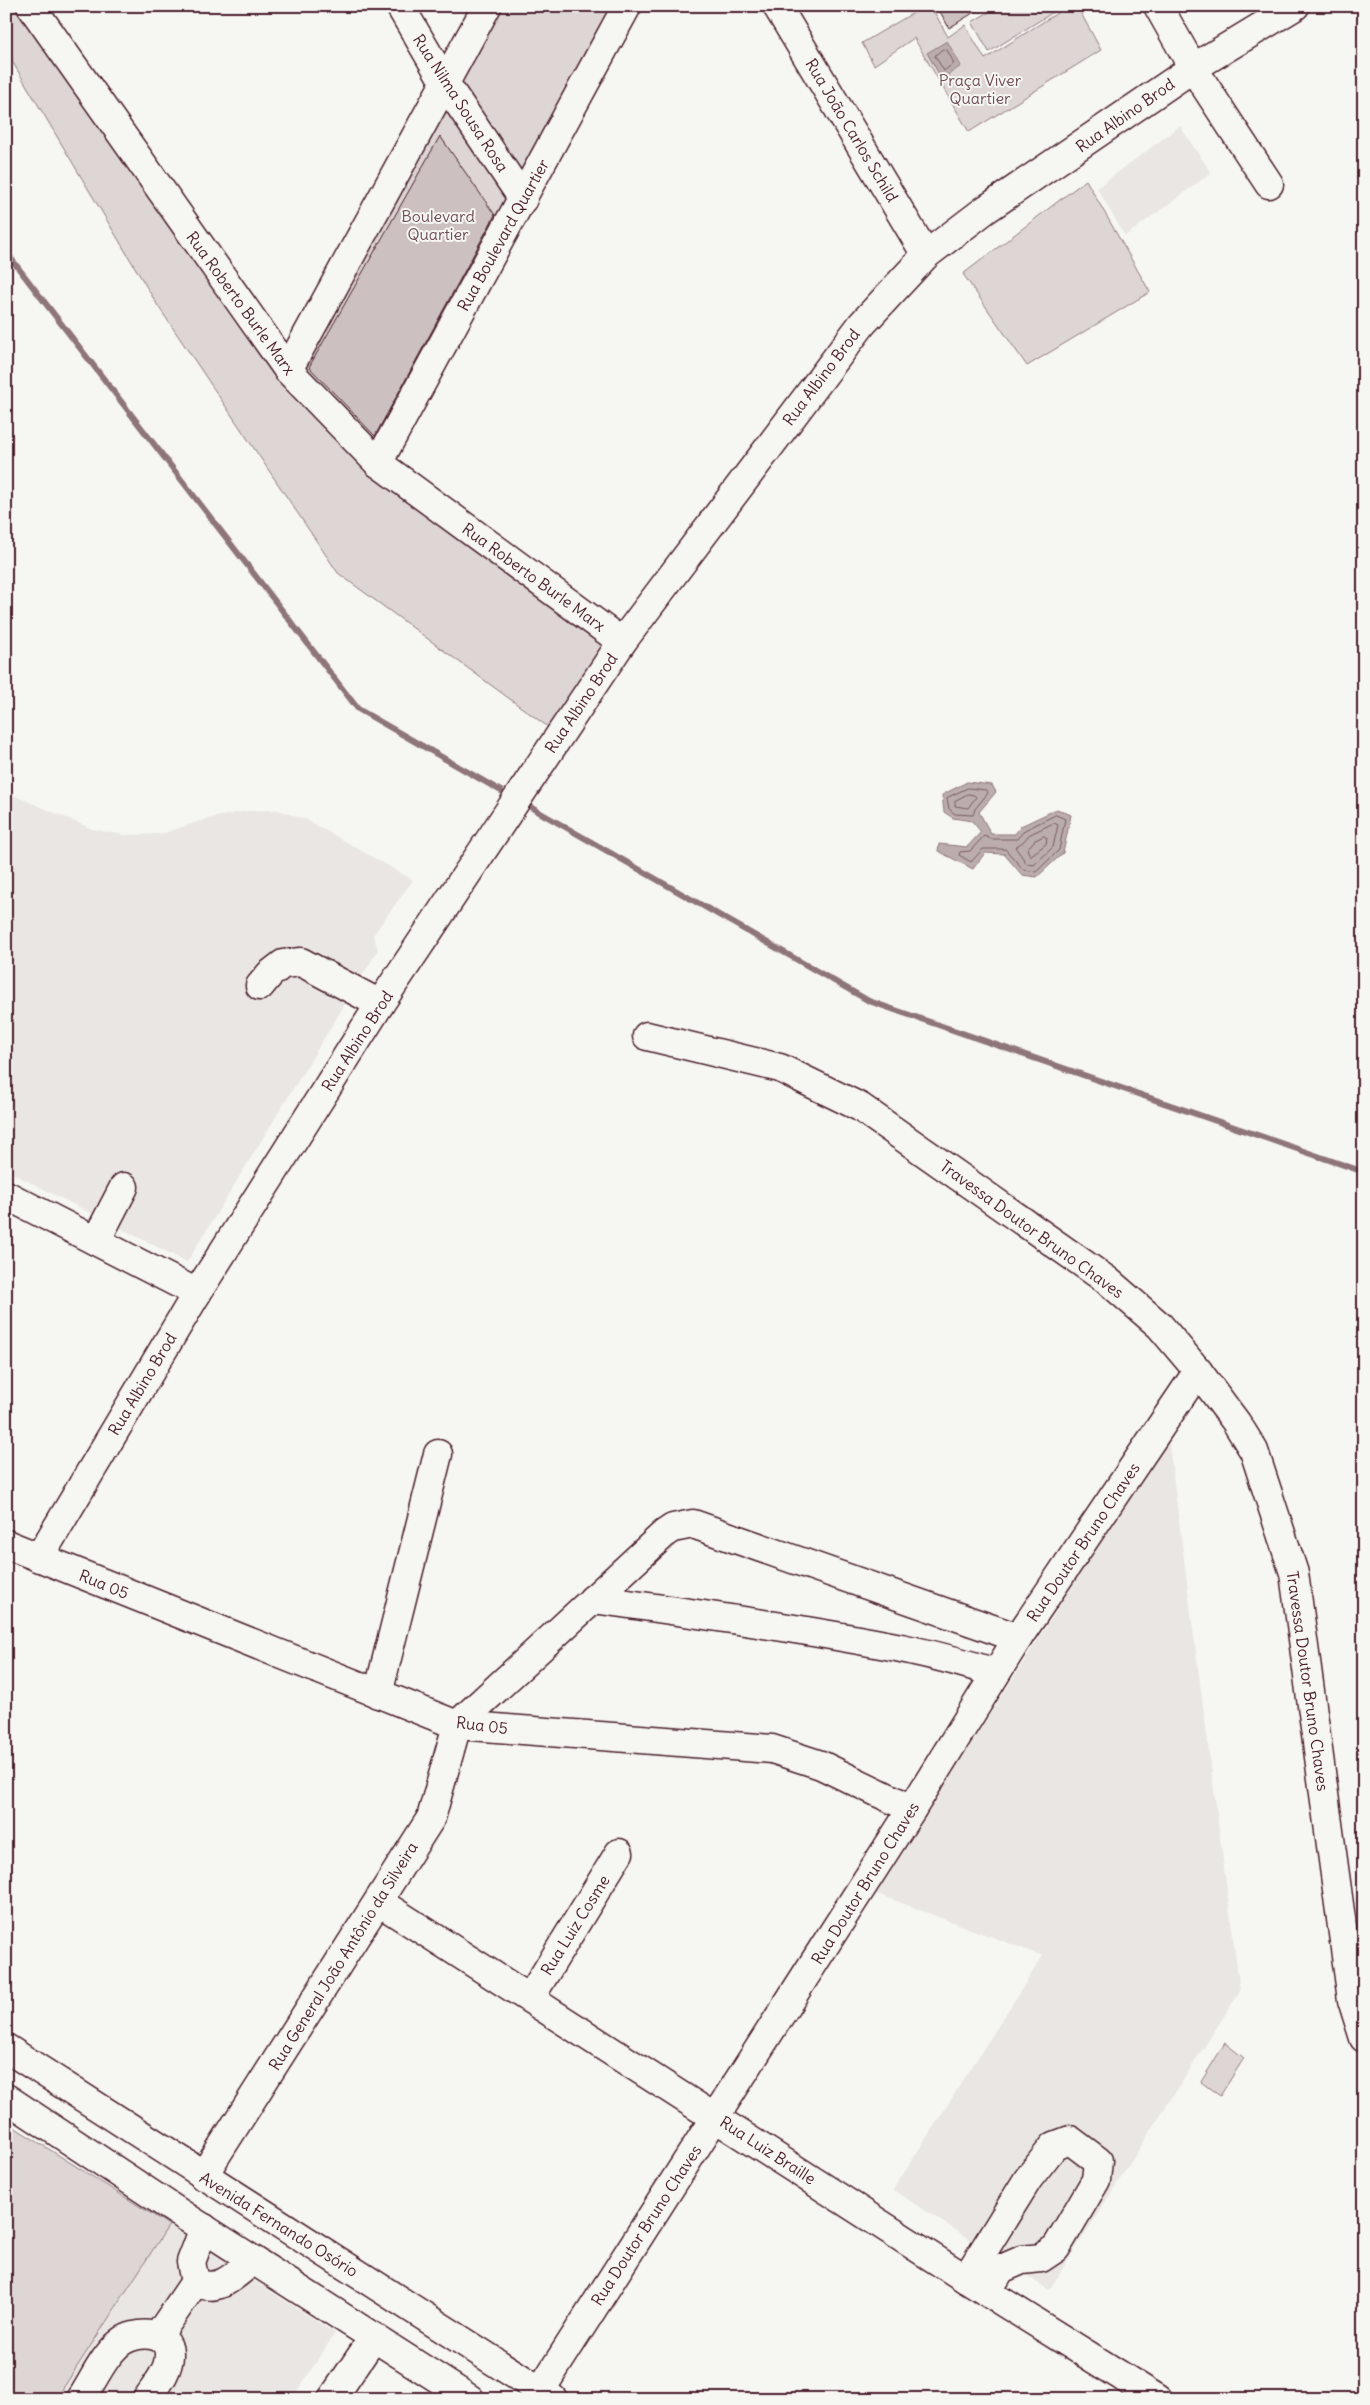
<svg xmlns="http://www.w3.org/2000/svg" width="1370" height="2405" font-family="Delius,sans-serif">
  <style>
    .built { fill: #e9e6e3 }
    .green { fill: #ddd6d5; stroke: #947a80 }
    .water { fill: #bbadae; stroke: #8e747a }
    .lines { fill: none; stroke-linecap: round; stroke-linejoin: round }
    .shore { stroke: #77585f; stroke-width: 1 }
    .stream { stroke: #8e747a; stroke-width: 6 }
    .building { fill: #ccc1c0; stroke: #4a1f2b }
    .minor-casing { stroke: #4a1f2b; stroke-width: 31 }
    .major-casing { stroke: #4a1f2b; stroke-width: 31 }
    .minor { stroke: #f6f6f2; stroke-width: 28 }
    .major { stroke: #f6f6f2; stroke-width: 28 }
    .labels { text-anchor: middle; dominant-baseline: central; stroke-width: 4; stroke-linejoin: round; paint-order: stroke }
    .park-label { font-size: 16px; fill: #6f4d56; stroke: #f6f6f2 }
    .street-label { font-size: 16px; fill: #4a1f2b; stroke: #f6f6f2 }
  </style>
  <rect width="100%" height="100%" fill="#f6f6f2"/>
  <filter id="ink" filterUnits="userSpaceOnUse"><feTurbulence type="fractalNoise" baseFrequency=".02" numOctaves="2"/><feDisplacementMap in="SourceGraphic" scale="10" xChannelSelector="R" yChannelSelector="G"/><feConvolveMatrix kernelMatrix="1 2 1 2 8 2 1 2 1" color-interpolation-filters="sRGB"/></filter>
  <g filter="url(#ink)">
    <g class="built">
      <polygon points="1180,126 1211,173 1125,236 1097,188"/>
      <polygon points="6,792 92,829 123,835 161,834 207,819 246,811 278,810 307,820 413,880 373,935 378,950 187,1262 6,1170"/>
      <polygon points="1168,1437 1240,1991 1049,2290 893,2190 1043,1956 875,1893"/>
      <polygon points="169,2225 335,2333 292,2399 56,2399"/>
    </g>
    <g class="green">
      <polygon points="6,6 31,6 288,369 487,6 627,6 378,462 622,642 559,735 338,573 158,306 6,51"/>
      <polygon points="925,6 931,6 948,37 965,25 985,59 1068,6 1077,6 1101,50 969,132 914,38 874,65 862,43"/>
      <polygon points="999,6 1063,6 989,52 972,22"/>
      <polygon points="1086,180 1150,292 1027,366 963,274"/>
      <polygon points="1225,2043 1244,2058 1220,2096 1201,2082"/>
      <polygon points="6,2122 169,2225 56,2399 6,2399"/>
    </g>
    <g class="water">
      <polygon points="947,41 961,66 942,79 927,53"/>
      <polygon points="967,782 992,785 996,792 979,812 991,834 1015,834 1021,826 1057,809 1071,815 1063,853 1037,877 1022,875 1004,854 985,853 973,869 938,851 939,844 967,847 981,832 972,821 953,818 944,812 942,795"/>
    </g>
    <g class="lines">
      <g class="shore">
        <polygon points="943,49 947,50 954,63 944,71 935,56"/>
        <polygon points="968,788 986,790 988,793 975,809 973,815 955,814 949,809 947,798"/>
        <polygon points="968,794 974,795 976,797 968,808 955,806 955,801"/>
        <polygon points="1056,815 1065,819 1059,850 1036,872 1024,870 1005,849 983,849 971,862 959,855 960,852 970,851 984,836 991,839 1017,839 1025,830"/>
        <polygon points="1054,823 1058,825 1053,847 1034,865 1027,864 1015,847 1023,842 1029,835"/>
        <polygon points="1044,836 1047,838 1046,844 1030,856 1027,849 1034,841"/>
      </g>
      <g class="stream">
        <polyline points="6,252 358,709 501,791"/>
        <polyline points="532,808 869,1001 1364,1172"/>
      </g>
    </g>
    <g class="building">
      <polygon points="937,6 984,6 949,28"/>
      <polygon points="440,136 495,215 375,436 309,367"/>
    </g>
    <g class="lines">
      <defs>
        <g id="minor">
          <polyline points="31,6 288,370 378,463 622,642"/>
          <polyline points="400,6 445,83 523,199"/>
          <polyline points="777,6 926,255"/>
          <polyline points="1158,6 1193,68 1269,184"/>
          <polyline points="288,370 487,6"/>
          <polyline points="378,463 627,6"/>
          <polyline points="260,986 270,974 283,964 301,962 380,1004"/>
          <polyline points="647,1036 780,1068 860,1107 1108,1281 1160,1326 1198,1371 1236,1422 1254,1451 1294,1573 1352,2000 1364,2038"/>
          <polyline points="6,1195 197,1293"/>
          <polyline points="96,1241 124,1187"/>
          <polyline points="6,1544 457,1725 772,1749 821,1765 912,1809"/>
          <polyline points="39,1558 197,1293 380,1004 622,642 862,324 926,255 985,210 1193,68 1295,6"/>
          <path d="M593,1599C664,1609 735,1619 807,1631C872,1642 933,1652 995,1673"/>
          <polyline points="378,1694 438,1454"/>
          <polyline points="457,1725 664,1534 673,1528 693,1524 1018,1638"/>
          <polyline points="379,1902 966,2279 1158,2399"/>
          <polyline points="530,1998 619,1853"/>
          <polyline points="203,2176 431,1818 457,1725"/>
          <path d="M204,2228L191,2262L195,2282C219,2294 235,2275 253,2260"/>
          <polyline points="966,2279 1028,2179 1054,2146 1070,2140 1098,2161 1096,2180 1056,2248 1041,2258 1022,2260 1001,2269 987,2292"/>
          <polyline points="158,2336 195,2282"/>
          <path d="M81,2399C93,2381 104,2355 121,2342C135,2331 170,2330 169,2355C169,2371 156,2386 147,2399"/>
          <polyline points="332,2399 374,2337"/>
          <polyline points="535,2399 912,1809 1018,1638 1198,1371"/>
        </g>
        <g id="major">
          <polyline points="6,2048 553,2399"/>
          <polyline points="6,2098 175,2210 470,2399"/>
        </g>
      </defs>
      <use href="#minor" class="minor-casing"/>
      <use href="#major" class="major-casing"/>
      <use href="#minor" class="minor"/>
      <use href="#major" class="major"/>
    </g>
  </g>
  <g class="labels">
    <g class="park-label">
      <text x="980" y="80">Praça Viver<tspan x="980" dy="18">Quartier</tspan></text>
      <text x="438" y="216">Boulevard<tspan x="438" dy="18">Quartier</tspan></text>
    </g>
    <g class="street-label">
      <text transform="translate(461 103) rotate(57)">Rua Nilma Sousa Rosa</text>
      <text transform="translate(1125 115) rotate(-35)">Rua Albino Brod</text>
      <text transform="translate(852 130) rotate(59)">Rua João Carlos Schild</text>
      <text transform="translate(503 235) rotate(-61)">Rua Boulevard Quartier</text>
      <text transform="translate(241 303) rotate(54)">Rua Roberto Burle Marx</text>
      <text transform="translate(821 377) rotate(-53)">Rua Albino Brod</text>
      <text transform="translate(534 577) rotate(36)">Rua Roberto Burle Marx</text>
      <text transform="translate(581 703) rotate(-56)">Rua Albino Brod</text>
      <text transform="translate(357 1041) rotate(-57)">Rua Albino Brod</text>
      <text transform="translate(1032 1229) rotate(36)">Travessa Doutor Bruno Chaves</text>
      <text transform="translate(142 1384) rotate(-59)">Rua Albino Brod</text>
      <text transform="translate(1083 1542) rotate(-56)">Rua Doutor Bruno Chaves</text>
      <text transform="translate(104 1584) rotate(22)">Rua 05</text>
      <text transform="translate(1308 1681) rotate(82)">Travessa Doutor Bruno Chaves</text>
      <text transform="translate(482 1725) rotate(7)">Rua 05</text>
      <text transform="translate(865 1883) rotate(-58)">Rua Doutor Bruno Chaves</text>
      <text transform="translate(575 1925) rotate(-58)">Rua Luiz Cosme</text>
      <text transform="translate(343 1956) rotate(-58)">Rua General João Antônio da Silveira</text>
      <text transform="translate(768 2150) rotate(33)">Rua Luiz Braille</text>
      <text transform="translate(279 2224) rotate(32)">Avenida Fernando Osório</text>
      <text transform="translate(646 2225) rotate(-57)">Rua Doutor Bruno Chaves</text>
    </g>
  </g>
  <rect width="1370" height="2405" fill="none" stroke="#f6f6f2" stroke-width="25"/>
  <rect x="12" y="12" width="1345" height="2380" fill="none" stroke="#4a1f2b" stroke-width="2" filter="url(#ink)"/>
</svg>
